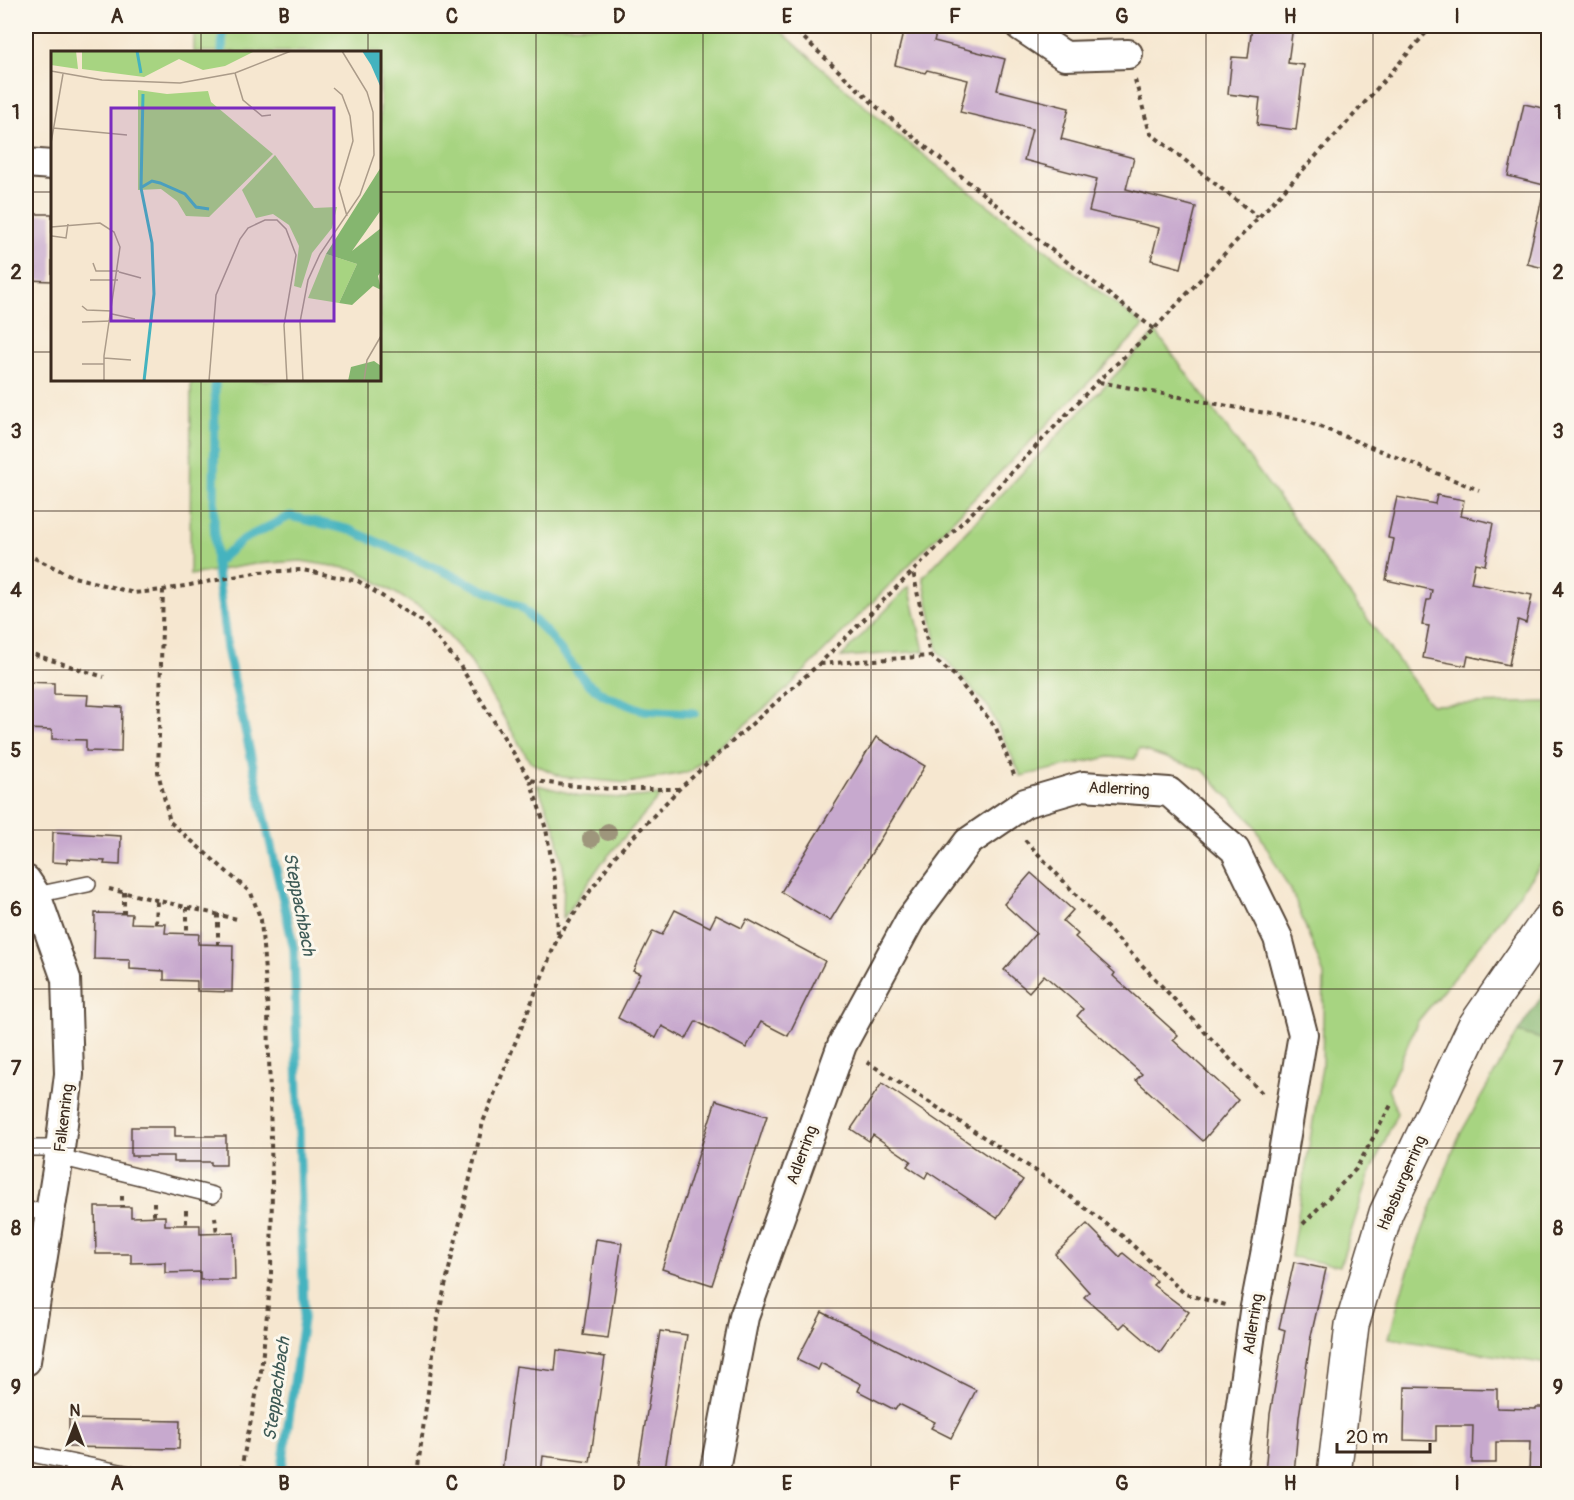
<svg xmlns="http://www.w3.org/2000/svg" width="1574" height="1500" font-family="Pangolin,sans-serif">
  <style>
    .green { fill: #a7d481; stroke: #717f50; stroke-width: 1.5 }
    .forest { fill: #85b66f; stroke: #607046; stroke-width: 1.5 }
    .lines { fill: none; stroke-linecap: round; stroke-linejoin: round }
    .stream { stroke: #44b3bf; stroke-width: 9 }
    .building { fill: #c7a9ce }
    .service-casing { stroke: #574639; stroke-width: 18 }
    .minor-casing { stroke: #574639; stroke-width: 32 }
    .tertiary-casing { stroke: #574639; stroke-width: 36 }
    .path { stroke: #574639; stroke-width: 4; stroke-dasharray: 4.5 4.5; stroke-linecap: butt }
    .service { stroke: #fff; stroke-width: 15 }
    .minor { stroke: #fff; stroke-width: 28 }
    .tertiary { stroke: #fff; stroke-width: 33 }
    .tree { fill: #9e967c }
    .grid { fill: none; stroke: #3b2a1e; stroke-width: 1.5; stroke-opacity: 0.55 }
    .labels { text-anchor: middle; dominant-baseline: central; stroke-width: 6; stroke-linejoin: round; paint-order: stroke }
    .street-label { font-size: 16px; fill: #3b2a1e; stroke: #fbf7ec }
    .water-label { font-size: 18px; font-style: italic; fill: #3e5a56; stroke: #fbf7ec }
    .inset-river { fill: none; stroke: #44b3bf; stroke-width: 3 }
    .inset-road { fill: none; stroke: #ab9b89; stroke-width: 1.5 }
    .view { fill: #7b2cbf; fill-opacity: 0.15; stroke: #7b2cbf; stroke-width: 3 }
    .inset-edge { fill: none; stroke: #3b2a1e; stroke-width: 3 }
    .neatline { fill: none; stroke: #3b2a1e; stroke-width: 2 }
    .grid-label { font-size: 20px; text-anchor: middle; font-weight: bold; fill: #3b2a1e }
  </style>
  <rect width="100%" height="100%" fill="#fbf7ec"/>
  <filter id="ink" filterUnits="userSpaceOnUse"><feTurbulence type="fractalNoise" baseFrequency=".0167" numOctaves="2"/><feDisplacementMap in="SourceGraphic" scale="12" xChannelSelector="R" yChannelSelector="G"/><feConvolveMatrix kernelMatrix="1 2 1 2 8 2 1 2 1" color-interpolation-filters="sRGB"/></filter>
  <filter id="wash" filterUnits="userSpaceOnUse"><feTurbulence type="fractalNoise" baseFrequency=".008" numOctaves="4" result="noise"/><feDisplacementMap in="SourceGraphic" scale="24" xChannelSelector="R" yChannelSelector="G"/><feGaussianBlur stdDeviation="1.35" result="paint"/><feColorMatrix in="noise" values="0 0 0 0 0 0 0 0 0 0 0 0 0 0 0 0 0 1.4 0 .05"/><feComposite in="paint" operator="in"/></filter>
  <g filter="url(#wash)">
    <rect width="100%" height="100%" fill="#f6e7d0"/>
    <g class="green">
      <polygon points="194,26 775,26 895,133 1144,326 787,689 689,772 628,783 562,777 530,762 469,659 427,612 357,570 301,561 255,564 190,575 191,380 380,380 380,52 194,52"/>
      <polygon points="1156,332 1431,705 1548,702 1548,855 1487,937 1418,1021 1388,1089 1397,1113 1368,1179 1340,1266 1291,1257 1322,1066 1324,975 1294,897 1253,823 1203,770 1139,749 1135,759 1109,757 1021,776 989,708 938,651 923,577"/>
      <polygon points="909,586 924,651 841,657"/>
      <polygon points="537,785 581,796 625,798 661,795 601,864 563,919 564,873 556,829"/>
      <polygon points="1518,1032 1548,1041 1548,1364 1389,1338 1401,1292 1420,1237 1458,1138"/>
    </g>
    <polygon class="forest" points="1548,987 1548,1041 1518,1032"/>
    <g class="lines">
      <g class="stream">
        <polyline points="222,52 223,26"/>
        <polyline points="215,380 214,520 216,563 227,649 294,949 304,1313 281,1474"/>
        <polyline points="216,563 242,540 290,516 350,530 430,565 521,607 548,634 586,682 604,695 642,710 695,713"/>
      </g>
    </g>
    <g id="blocks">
      <g class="building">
        <polygon points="875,26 938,26 934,41 1005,59 997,90 1069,108 1061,139 1134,158 1126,189 1196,207 1181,268 1151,260 1159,228 1089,211 1097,179 1024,160 1032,129 960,112 968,80 927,70 925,73 895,65 903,33"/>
        <polygon points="1252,26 1293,26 1288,63 1304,65 1296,130 1257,125 1260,98 1228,94 1232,57 1248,58"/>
        <polygon points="1524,104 1548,109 1548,186 1508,176"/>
        <polygon points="1543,194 1548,195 1548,269 1527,264"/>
        <polygon points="26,214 52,214 52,281 27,280 27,246 26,246"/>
        <polygon points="1437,495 1464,500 1461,516 1493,523 1485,565 1475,563 1471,583 1532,595 1526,623 1518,620 1509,665 1468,656 1466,666 1423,658 1429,626 1422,625 1427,600 1430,600 1432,590 1386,580 1394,539 1388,538 1397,497 1435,504"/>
        <polygon points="26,682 54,683 54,694 88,695 87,705 122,707 121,752 86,751 86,740 52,739 52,730 26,729"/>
        <polygon points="876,737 925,766 830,921 781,892"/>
        <polygon points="53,832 121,836 120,865 104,864 105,861 67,859 67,863 52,862"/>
        <polygon points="1031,873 1073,910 1063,921 1078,934 1075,937 1115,973 1113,976 1178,1035 1173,1040 1238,1100 1203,1141 1136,1080 1142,1074 1077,1016 1083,1009 1044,975 1029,992 1004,970 1036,933 1004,904"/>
        <polygon points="675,910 710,927 716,915 742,928 747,919 825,961 788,1036 761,1022 746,1048 696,1021 686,1039 662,1026 656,1038 618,1018 640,974 633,971 653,931 662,935"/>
        <polygon points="95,913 132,914 131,923 166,924 165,933 199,934 198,944 233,945 232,992 197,991 197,981 164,980 164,971 130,969 130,960 94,959"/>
        <polygon points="882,1083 1023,1180 997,1218 928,1172 925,1178 907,1166 911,1161 873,1135 869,1141 851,1129"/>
        <polygon points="716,1100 767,1116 712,1285 662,1269"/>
        <polygon points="131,1127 175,1127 175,1136 226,1136 226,1165 211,1165 211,1162 174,1162 174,1156 131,1156"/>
        <polygon points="95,1207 131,1207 131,1217 165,1216 165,1225 200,1225 200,1234 234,1233 235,1280 200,1280 200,1272 165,1273 165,1262 131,1263 131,1254 96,1254"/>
        <polygon points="1087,1224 1120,1257 1123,1253 1157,1281 1153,1285 1189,1312 1160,1353 1125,1323 1120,1328 1084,1297 1089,1292 1055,1254"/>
        <polygon points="596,1239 622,1243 608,1338 583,1335"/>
        <polygon points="1294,1262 1326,1269 1311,1336 1299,1417 1294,1474 1265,1474 1270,1414 1285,1330 1279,1328"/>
        <polygon points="822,1312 976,1390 951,1438 931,1428 935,1422 899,1404 895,1410 858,1391 861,1384 821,1363 818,1370 797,1360"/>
        <polygon points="660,1331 687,1335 664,1474 637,1474"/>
        <polygon points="557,1350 605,1357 590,1462 543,1456 541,1474 502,1471 516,1366 555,1371"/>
        <polygon points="1405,1387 1497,1389 1497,1408 1536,1409 1536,1407 1548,1407 1548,1474 1529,1474 1530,1442 1496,1442 1496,1463 1472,1463 1473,1426 1436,1426 1436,1441 1404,1440"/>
        <polygon points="69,1419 180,1421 179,1449 69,1447"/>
      </g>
    </g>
  </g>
  <g filter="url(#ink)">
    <use href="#blocks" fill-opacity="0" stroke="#574639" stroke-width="1.5"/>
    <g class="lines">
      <defs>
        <g id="service">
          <polyline points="36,895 88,884"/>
          <polyline points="26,1148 61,1148"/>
          <polyline points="59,1157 213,1195"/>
          <polyline points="26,1211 51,1210"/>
          <polyline points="26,1453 130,1474"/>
        </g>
        <g id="minor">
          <polyline points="1020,26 1065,56 1128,54"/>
          <polyline points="26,163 52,165"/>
          <polyline points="26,880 36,895 66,979 69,1074 59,1157 26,1361"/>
          <polyline points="714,1474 744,1317 842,1045 910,920 968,842 1025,803 1083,786 1169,792 1235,850 1278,938 1303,1034 1270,1229 1254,1312 1231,1474"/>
        </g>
        <polyline id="tertiary" points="1334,1474 1352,1325 1386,1213 1474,1027 1548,920"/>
      </defs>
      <use href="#service" class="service-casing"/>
      <use href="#minor" class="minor-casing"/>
      <use href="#tertiary" class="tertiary-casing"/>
      <g class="path">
        <polyline points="791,26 877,107 1044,244 1154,329"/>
        <polyline points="26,47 34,26"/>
        <polyline points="1135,80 1150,133 1258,217"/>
        <polyline points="1099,382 1303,420 1479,490"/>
        <polyline points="26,554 74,577 134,593 163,590 260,572 302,570 358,581 423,622 459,664 530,780 555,784 610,789 679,789"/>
        <polyline points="163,590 158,772 170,822 251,893 261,920 268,1012 272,1183 271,1276 261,1371 240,1474"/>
        <polyline points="26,652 104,677"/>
        <polyline points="930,656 954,675 996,728 1014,775"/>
        <polyline points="820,664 930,656 913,571"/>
        <polyline points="530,780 546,829 556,886 558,937"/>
        <polyline points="1025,840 1262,1093"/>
        <polyline points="109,889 237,919"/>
        <polyline points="124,892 124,913"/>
        <polyline points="187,907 187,934"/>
        <polyline points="218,914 218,944"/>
        <polyline points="156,924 157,900"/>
        <polyline points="867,1062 1036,1171 1125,1238 1185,1294 1226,1305"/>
        <polyline points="122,1196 122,1207"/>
        <polyline points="154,1202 154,1216"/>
        <polyline points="186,1210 186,1225"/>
        <polyline points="215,1217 217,1234"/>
        <polyline points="1303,1224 1356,1169 1391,1105"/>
        <polyline points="417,1474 438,1317 483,1122 558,937 614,857 679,789 819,664 989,496 1098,381 1154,329 1344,126 1432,26"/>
      </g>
      <use href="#service" class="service"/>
      <use href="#minor" class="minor"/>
      <use href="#tertiary" class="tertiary"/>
    </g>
    <g class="tree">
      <circle cx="608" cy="832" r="9"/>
      <circle cx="591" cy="839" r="9"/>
    </g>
  </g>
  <path class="grid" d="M201,26V52M368,26V52M536,26V1474M703,26V1474M871,26V1474M1038,26V1474M1206,26V1474M1373,26V1474M26,192H52M380,192H1548M26,352H52M380,352H1548M201,380V1474M368,380V1474M26,511H1548M26,670H1548M26,830H1548M26,989H1548M26,1148H1548M26,1308H1548"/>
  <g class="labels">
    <g class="street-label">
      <text transform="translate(1119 789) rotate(3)">Adlerring</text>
      <text transform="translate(64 1118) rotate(-83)">Falkenring</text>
      <text transform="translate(802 1155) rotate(-70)">Adlerring</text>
      <text transform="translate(1402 1183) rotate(-67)">Habsburgerring</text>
      <text transform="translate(1253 1324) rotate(-81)">Adlerring</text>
    </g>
    <g class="water-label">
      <text transform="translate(299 904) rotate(79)">Steppachbach</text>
      <text transform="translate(277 1389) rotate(-82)">Steppachbach</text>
    </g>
  </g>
  <g transform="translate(51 51)">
    <rect width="330" height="330" fill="#f6e7d0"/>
    <path d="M0,0H25L27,18L0,14ZM31,0H204L174,15L152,19L128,8L93,26L31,18ZM87,39L116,43L157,40L160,51L222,103L158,166L135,165L126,150L110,138L87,139ZM224,104L263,157L286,156L281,177L261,202L250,237L243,235L248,195L238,174L222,163L205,167L191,139ZM275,203L306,213L288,252L257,247Z" fill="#a7d481"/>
    <path d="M330,116V159L301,200L330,177V220L327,225L330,239L322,235L301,254L288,252L306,213L275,203ZM323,310L330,315V330H297L300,316Z" fill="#85b66f"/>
    <path d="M311,0H330V37L320,14Z" fill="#44b3bf"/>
    <path class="inset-river" d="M86,0L90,22M92,43L90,137L101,192L103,243L93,330M91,136L101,130L109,132L134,143L145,156L158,158"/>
    <path class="inset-road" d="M0,20L51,29L129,32L184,22L240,0M184,22L192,49L211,65L220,64M283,37L291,44L299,65L302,90L288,137L296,165M2,77L76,84M0,92L12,23M0,176L49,172L63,181L69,196L53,305V330M1,185L15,187L17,173M42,212L45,220H68M68,221L90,227M39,229H67M31,255L36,259L61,260M61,263L84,268M31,271L60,270M53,307L80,309M31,313H53M158,330L165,244L189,188L197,177L214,169H226L235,178L245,204L233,274L236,330M252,330L249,271L257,229L269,203L309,144L323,104L322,61L316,41L291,0M313,330L316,309L330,285"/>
    <path class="view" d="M60,57H283V270H60Z"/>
    <rect width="330" height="330" class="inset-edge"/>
  </g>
  <rect width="1574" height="1500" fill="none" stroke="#fbf7ec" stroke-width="66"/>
  <g transform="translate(75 1425)" stroke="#fbf7ec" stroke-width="4.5" paint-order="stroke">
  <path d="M0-4.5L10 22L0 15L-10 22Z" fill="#3b2a1e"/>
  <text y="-9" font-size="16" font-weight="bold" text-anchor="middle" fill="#3b2a1e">N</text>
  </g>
  <path d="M1337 1443v9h93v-9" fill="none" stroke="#3b2a1e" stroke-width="3"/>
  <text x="1346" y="1443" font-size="18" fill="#3b2a1e" stroke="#fbf7ec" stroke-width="4.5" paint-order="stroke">20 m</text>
  <rect x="33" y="33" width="1508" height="1434" class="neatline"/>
  <g class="grid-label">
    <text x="117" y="23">A</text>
    <text x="284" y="23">B</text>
    <text x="452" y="23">C</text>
    <text x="619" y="23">D</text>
    <text x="787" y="23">E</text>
    <text x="955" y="23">F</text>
    <text x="1122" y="23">G</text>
    <text x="1290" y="23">H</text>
    <text x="1457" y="23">I</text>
    <text x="16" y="119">1</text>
    <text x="1558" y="119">1</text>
    <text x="16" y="279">2</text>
    <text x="1558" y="279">2</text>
    <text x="16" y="438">3</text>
    <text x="1558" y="438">3</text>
    <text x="16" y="597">4</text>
    <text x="1558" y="597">4</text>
    <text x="16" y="757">5</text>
    <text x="1558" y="757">5</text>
    <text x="16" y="916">6</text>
    <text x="1558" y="916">6</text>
    <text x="16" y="1075">7</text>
    <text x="1558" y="1075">7</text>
    <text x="16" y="1235">8</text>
    <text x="1558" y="1235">8</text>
    <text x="16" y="1394">9</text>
    <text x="1558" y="1394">9</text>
    <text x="117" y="1490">A</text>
    <text x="284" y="1490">B</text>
    <text x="452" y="1490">C</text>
    <text x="619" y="1490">D</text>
    <text x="787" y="1490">E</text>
    <text x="955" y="1490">F</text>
    <text x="1122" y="1490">G</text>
    <text x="1290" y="1490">H</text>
    <text x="1457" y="1490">I</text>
  </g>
</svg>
